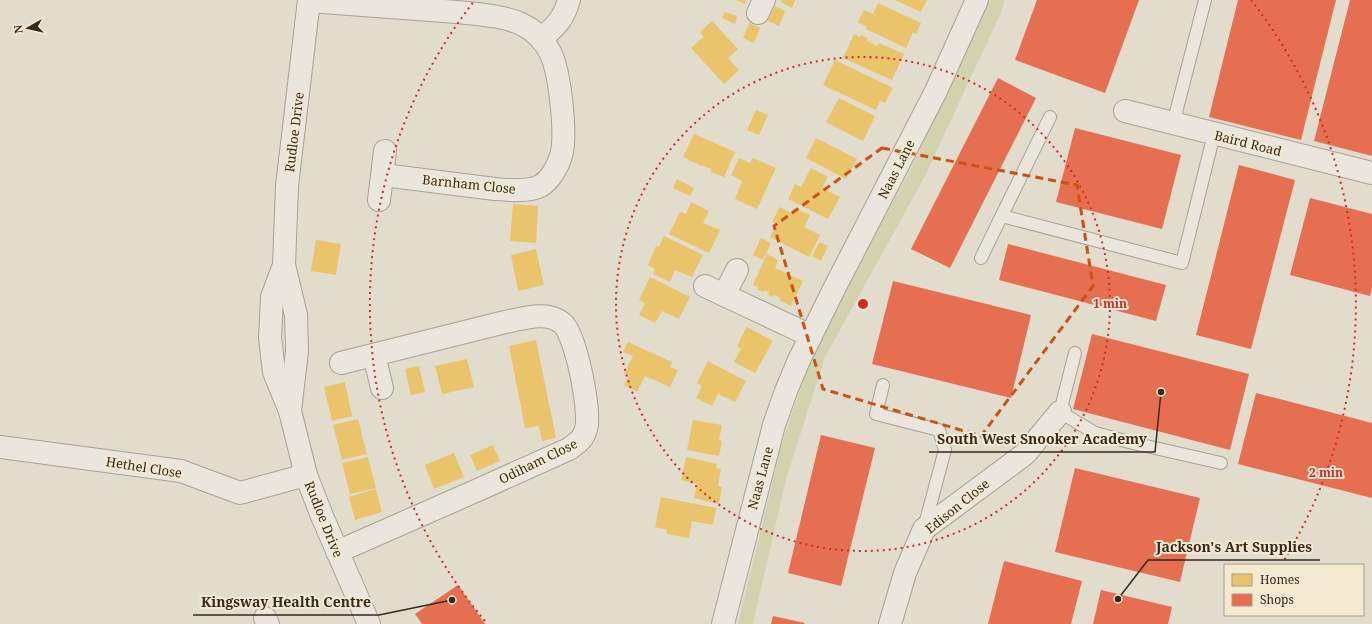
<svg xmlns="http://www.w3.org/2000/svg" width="1372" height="624" font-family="'Noto Serif',serif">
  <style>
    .green { fill: #d2d2af }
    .homes { fill: #e9c46a }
    .shops { fill: #e76f51 }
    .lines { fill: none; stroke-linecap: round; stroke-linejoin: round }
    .lane-casing { stroke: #a7a195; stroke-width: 14 }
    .street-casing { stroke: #a7a195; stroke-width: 24 }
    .lane { stroke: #eae6dd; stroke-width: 12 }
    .street { stroke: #eae6dd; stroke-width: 22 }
    .marked { fill: none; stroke: #cd520f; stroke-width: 3; stroke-dasharray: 8 5; stroke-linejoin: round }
    .ring { fill: none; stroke: #d62828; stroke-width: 2; stroke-dasharray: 2 4 }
    .labels { text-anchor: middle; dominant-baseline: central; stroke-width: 4; stroke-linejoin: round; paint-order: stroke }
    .street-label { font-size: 13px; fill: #36291e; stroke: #f4ead2 }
    .centre { fill: #d62828; stroke: #f4ead2; stroke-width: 2 }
    .ring-label { font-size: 12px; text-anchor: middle; font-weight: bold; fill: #d62828; stroke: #f4ead2; stroke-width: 4; stroke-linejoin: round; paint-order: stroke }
    .leader { fill: none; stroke: #36291e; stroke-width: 1.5 }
    .callout-dot { fill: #36291e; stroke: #f4ead2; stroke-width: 1.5 }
    .callout-label { font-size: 14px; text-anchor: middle; font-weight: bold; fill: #36291e; stroke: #f4ead2; stroke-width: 4; stroke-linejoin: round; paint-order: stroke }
  </style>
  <rect width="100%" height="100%" fill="#e2dccc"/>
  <polygon class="green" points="987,0 1005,0 999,17 924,178 825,357 786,479 753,624 738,624 782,443 816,342 910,171"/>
  <g class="homes">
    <polygon points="736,0 746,0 745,4"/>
    <polygon points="782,0 795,0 792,8 781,2"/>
    <polygon points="895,0 927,0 921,12"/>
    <polygon points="878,3 921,23 916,34 913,32 906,48 866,29 867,27 858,22 864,10 873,14"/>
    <polygon points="775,6 785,11 779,26 768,21"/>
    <polygon points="725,12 737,16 735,24 722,18"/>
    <polygon points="712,21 738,49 728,58 739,70 724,84 691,48 704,37 700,32"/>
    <polygon points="749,23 760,28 754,43 743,38"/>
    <polygon points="854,34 860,37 861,35 868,38 867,41 877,46 879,43 904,54 892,80 843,58"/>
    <polygon points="835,60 893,88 885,103 880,101 876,110 823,85"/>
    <polygon points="839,98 875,116 863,141 826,122"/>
    <polygon points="756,110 768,115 759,135 747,130"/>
    <polygon points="694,134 735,152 724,177 711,172 712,169 699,165 699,164 688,160 688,159 683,157"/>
    <polygon points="816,138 857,159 846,179 806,158"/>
    <polygon points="739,158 750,163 753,158 776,168 757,209 735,199 742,181 731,175"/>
    <polygon points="811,168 828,177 822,188 840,197 828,219 788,199 795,184 801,187"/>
    <polygon points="677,179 694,188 690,196 673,188"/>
    <polygon points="691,202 709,211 703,223 720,230 709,253 669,234 680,212 686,214"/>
    <polygon points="513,204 538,206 536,243 510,241"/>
    <polygon points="780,207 791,213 794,208 810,215 804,227 820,235 809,257 770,237 777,224 772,222"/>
    <polygon points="664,236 703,255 692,277 675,270 670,282 653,274 655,269 648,265 656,246 659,247"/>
    <polygon points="761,238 771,243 763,260 753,255"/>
    <polygon points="316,240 341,244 336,275 311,271"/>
    <polygon points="820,242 828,246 821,261 812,256"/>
    <polygon points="536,249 544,285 518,291 511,255"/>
    <polygon points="767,254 778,260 775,268 803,281 791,306 779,300 781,298 774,295 773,297 768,295 769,292 765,290 764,292 758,290 758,287 753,285"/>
    <polygon points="650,277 690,297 679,319 662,311 655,323 639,315 645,303 639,300"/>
    <polygon points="747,327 773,341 755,373 734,362 741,349 737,346"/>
    <polygon points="536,340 556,438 542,441 539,426 525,428 509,346"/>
    <polygon points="628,342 672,362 670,367 678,370 670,387 645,376 637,392 624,385 629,376 624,374 633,356 623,352"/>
    <polygon points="467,359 474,387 442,394 435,366"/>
    <polygon points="708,361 746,381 735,402 718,394 712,406 696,398 702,386 697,383"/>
    <polygon points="419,366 425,392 411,395 405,369"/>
    <polygon points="345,382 352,416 332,421 324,387"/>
    <polygon points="358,419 367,454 342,460 333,425"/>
    <polygon points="693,420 722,425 719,440 714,439 722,441 719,456 687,450"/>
    <polygon points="493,445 500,461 477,471 470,455"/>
    <polygon points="454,453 464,477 434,489 425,465"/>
    <polygon points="368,457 376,488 350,494 342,463"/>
    <polygon points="686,457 717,464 716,468 721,469 718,486 722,487 719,504 694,498 697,484 681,480"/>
    <polygon points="376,489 382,512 355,520 349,497"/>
    <polygon points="661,497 716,508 713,525 692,521 689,538 667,534 667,530 655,527"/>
  </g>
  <g class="shops">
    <polygon points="1037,0 1139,0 1105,93 1015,60"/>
    <polygon points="1238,0 1336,0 1301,140 1209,117"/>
    <polygon points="1350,0 1372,0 1372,156 1314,141"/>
    <polygon points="998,78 1036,98 950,268 911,249"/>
    <polygon points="1075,128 1181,155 1162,229 1056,202"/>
    <polygon points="1239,165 1295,180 1251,349 1196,335"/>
    <polygon points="1310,198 1372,214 1372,287 1370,296 1290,275"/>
    <polygon points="1008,244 1166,285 1156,321 999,280"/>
    <polygon points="893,281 1031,315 1011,398 872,364"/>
    <polygon points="1092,334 1249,374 1230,450 1073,409"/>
    <polygon points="1256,393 1372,423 1372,498 1238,464"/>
    <polygon points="821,435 875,448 841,586 788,573"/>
    <polygon points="1075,468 1200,498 1180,582 1055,552"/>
    <polygon points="1004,561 1082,581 1071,624 988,624"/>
    <polygon points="458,585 485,624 422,624 415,614"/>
    <polygon points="1101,590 1172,607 1168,624 1093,624"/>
    <polygon points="773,616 805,623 804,624 771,624"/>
  </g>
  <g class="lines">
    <defs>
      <g id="lane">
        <polyline points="1173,124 1205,0"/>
        <polyline points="1002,216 1182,263 1214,134"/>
        <polyline points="981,258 1050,117"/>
        <polyline points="1075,353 1060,412 1095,433 1133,443 1221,463"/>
        <polyline points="883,385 876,414 939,430 945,450 924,528"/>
      </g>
      <g id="street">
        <path d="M309,1C358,5 408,8 457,12C476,14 509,16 525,26C535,31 545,42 550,52C560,71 567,136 561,156C558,166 550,181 540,186C529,192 508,190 495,189L383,175"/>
        <polyline points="758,13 764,0"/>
        <path d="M541,39C556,26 563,20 569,0"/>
        <polyline points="1125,111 1372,173"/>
        <polyline points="379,200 385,151"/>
        <polyline points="284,265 272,297 270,338 274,372 290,411 306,475 322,516 369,624"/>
        <polyline points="705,286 811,336"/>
        <polyline points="724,295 737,270"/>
        <polyline points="374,355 382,388"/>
        <polyline points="290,411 297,351 296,315 284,265 287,186 309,0"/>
        <polyline points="0,447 181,471 240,493 306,475"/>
        <path d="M337,552L480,489L569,449C578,442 583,440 586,429C591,411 576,334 562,323C546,310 522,319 505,322L341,363"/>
        <polyline points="265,618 268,624"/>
        <polyline points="723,624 774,425 786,391 799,360 834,289 936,91 977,0"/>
        <polyline points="890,624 905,573 924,529 1025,454 1060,412"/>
      </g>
    </defs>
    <use href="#lane" class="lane-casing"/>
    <use href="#street" class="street-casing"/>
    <use href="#lane" class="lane"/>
    <use href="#street" class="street"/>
  </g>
  <path class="marked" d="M882,148L1077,185L1093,286L981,436L823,389L774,226Z"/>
  <g class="ring">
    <circle cx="863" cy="304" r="247"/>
    <path d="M485 621A493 493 0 0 1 475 0M1251 0A493 493 0 0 1 1283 562"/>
  </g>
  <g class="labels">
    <g class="street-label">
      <text transform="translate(294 132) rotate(-83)">Rudloe Drive</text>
      <text transform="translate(1248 143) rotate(14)">Baird Road</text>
      <text transform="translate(896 169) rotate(-63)">Naas Lane</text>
      <text transform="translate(469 184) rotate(6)">Barnham Close</text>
      <text transform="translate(538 461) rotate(-26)">Odiham Close</text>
      <text transform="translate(144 467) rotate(9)">Hethel Close</text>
      <text transform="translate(760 478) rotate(-75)">Naas Lane</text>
      <text transform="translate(957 506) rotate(-39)">Edison Close</text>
      <text transform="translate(324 519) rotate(68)">Rudloe Drive</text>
    </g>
  </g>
  <circle cx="863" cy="304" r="6" class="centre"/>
  <g class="ring-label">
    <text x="1110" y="308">1 min</text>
    <text x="1326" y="477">2 min</text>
  </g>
  <path class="leader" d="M1161 392L1155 452H929M1118 599L1148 560H1320M452 600L379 615H193"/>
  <g class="callout-dot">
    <circle cx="1161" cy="392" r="4"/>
    <circle cx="1118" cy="599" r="4"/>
    <circle cx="452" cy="600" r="4"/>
  </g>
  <g class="callout-label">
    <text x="1042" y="444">South West Snooker Academy</text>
    <text x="1234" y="552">Jackson's Art Supplies</text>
    <text x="286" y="607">Kingsway Health Centre</text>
  </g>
  <rect x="1224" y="564" width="140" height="52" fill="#f4ead2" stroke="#a89d8a"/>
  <rect x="1232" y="574" width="20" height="12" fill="#e9c46a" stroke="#a89d8a"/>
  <text x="1260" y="584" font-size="12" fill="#36291e">Homes</text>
  <rect x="1232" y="594" width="20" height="12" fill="#e76f51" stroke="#a89d8a"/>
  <text x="1260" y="604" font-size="12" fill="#36291e">Shops</text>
  <g transform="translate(28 28) rotate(262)" stroke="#f4ead2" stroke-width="3" paint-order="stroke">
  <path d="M0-3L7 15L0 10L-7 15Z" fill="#36291e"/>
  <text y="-6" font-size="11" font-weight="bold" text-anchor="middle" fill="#36291e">N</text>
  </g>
</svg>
